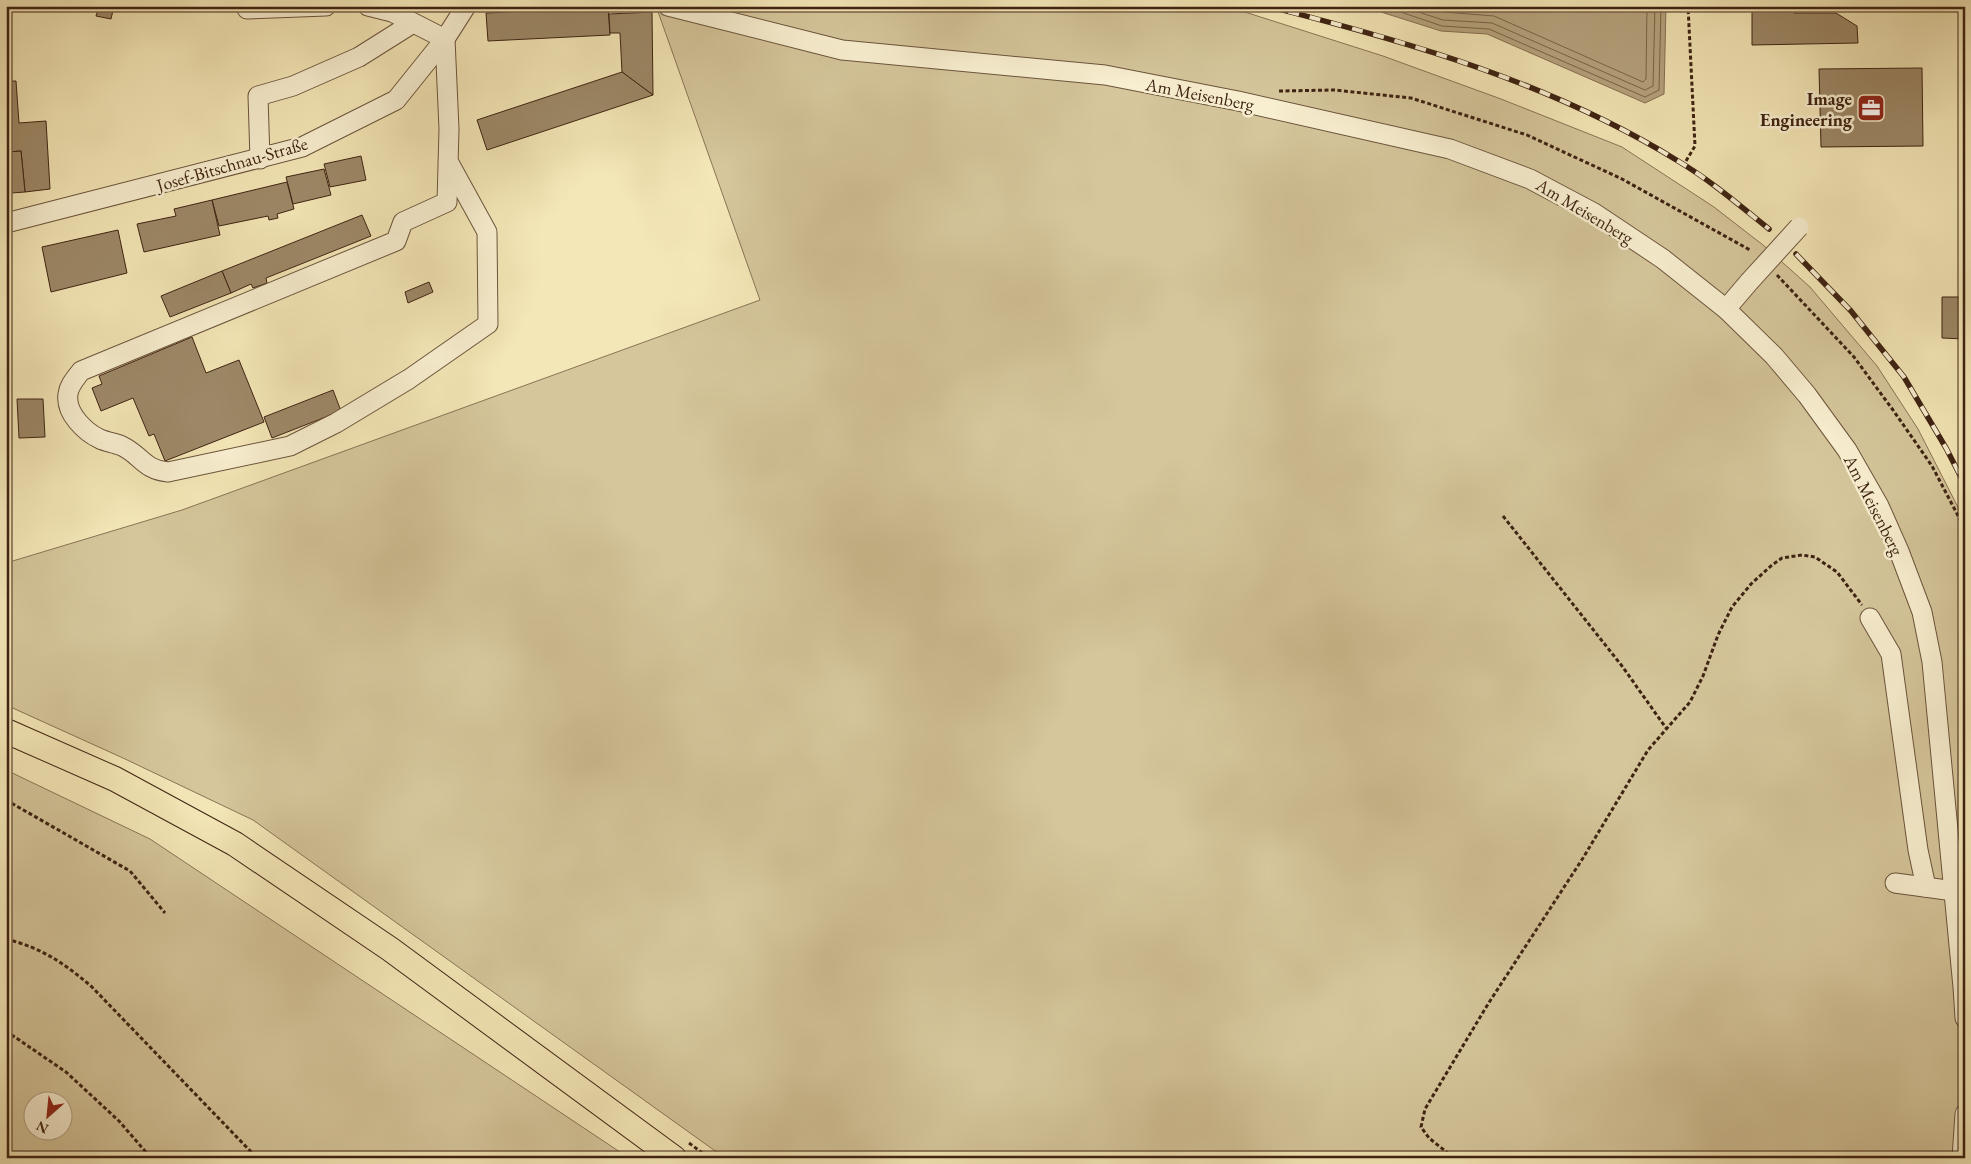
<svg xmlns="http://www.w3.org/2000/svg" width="1971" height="1164" font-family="'EB Garamond',serif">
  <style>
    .green { fill: #d5c69b; stroke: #8a7457; fill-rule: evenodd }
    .water { fill: #b6a47f; stroke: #867054 }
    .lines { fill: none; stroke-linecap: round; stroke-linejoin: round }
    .shore { stroke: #7a6449; stroke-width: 1 }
    .building { fill: #9d8968; stroke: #3e2313 }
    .minor-casing { stroke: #6c543c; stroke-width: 21 }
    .major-casing { stroke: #3e2313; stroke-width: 26 }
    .path { stroke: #3e2313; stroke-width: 3; stroke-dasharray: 4 2.5; stroke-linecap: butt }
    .minor { stroke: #f8efd0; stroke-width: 19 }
    .major { stroke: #f4e7b7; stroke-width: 24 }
    .rail-casing { stroke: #3e2313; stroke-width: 5.5 }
    .rail { stroke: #f8efd0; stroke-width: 4; stroke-dasharray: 11; stroke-linecap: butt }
    .minor-bridge-casing { stroke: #6c543c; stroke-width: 21; stroke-linecap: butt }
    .minor-bridge { stroke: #f8efd0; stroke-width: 19 }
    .labels { text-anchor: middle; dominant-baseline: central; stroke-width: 5; stroke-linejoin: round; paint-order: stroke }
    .street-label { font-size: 18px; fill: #3e2313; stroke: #f8efd0 }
    .poi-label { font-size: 18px; font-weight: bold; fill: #3e2313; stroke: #f8efd0; text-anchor: end }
  </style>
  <rect width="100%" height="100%" fill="#f4e7b7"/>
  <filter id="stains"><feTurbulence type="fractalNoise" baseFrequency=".004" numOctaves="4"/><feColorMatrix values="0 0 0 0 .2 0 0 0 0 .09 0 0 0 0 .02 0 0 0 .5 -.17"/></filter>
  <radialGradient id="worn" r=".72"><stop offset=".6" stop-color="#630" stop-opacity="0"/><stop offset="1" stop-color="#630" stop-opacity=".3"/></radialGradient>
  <g class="green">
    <polygon points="656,6 1226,6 1383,56 1501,99 1622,147 1714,207 1763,245 1810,287 1877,366 1918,429 1965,521 1965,1158 725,1158 253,820 123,758 6,705 6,563 182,510 760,300"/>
    <path d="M6,770L150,839L629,1158H6ZM32,1102H62V1132H32Z"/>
  </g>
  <polygon class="water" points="1376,6 1666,6 1664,94 1645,103 1487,34 1441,31 1381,12"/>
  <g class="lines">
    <g class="shore">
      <polyline points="1383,6 1442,26 1489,29 1645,97 1659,90 1661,6"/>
      <polyline points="1400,6 1443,20 1492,23 1645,90 1653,86 1655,6"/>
      <polyline points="1425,6 1444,12 1494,16 1643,82 1646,79 1647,6"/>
    </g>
  </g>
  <g class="building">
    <polygon points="99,6 114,6 111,19 96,16"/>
    <polygon points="1752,6 1794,6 1794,13 1836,13 1857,26 1858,43 1752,45"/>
    <polygon points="608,7 610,35 488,41 486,13"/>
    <polygon points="652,12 653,95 622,72 620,33 610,33 609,14"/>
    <polygon points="1922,68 1923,146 1821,147 1819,69"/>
    <polygon points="622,72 653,95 487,150 477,120"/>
    <polygon points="8,81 16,81 19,123 46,121 50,189 25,192 21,151 8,152 6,84"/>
    <polygon points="21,151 25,192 11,193 8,152"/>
    <polygon points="361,156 366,180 330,187 324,164"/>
    <polygon points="324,169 331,195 293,204 286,177"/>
    <polygon points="287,182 294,209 277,214 278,218 269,220 268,216 219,226 212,200"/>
    <polygon points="212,200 220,235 144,252 137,224 176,216 174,209"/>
    <polygon points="362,215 371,236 266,278 267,283 253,288 251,284 231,293 222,271"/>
    <polygon points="118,230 127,273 51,292 42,247"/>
    <polygon points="222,271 231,293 170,317 161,296"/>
    <polygon points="429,282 433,292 408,303 405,292"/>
    <polygon points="1942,297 1965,297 1965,339 1942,338"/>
    <polygon points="192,337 206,373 239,360 264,422 165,461 154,434 149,436 133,398 101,411 92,388 102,384 99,376"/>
    <polygon points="333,390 341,411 272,438 264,417"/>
    <polygon points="17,399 43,399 45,437 19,438"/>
  </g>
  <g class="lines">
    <defs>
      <g id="minor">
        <path d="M368,6L392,12L445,39L449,129L447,202L403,222L396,241L81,371C76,378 69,385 68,394C65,413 85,432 100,439C107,442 115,443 122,446C141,455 144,470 168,472L290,446L336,423L409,379L488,324L487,232L448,161"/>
        <polyline points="668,6 842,50 1105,75 1238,101 1450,149 1530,179 1594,213 1663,259 1726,309 1774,356 1807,395 1847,450 1879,506 1899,551 1922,612 1932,662 1963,987 1965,1018"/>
        <polyline points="247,9 326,6"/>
        <polyline points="260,159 258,96 293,86 359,57 413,23"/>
        <polyline points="6,223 302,147 396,100 445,39 466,6"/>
        <polyline points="1726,309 1749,282"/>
        <polyline points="1870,618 1891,654 1918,850 1926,887"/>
        <polyline points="1895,883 1954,891"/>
        <polyline points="1962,1158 1965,1114"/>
      </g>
      <polyline id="major" points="6,731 115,779 235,844 390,949 674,1158"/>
    </defs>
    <use href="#minor" class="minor-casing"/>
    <use href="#major" class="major-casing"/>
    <g class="path">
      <polyline points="1279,91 1334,90 1411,98 1527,135 1622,179 1750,250"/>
      <polyline points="1686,161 1695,146 1688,6"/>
      <polyline points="1777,275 1854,357 1893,410 1932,466 1965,529"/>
      <polyline points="1503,516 1622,666 1666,728"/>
      <polyline points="6,800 130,871 165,913"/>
      <path d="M6,939C42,948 64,963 92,987L257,1158"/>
      <polyline points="6,1031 66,1072 119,1121 151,1158"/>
      <polyline points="689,1143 709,1158"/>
      <polyline points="1454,1158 1429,1138 1421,1127 1425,1109 1488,1004 1583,858 1648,750 1690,702 1703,676 1718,635 1732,607 1751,584 1772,565 1782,558 1802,555 1815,557 1837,572 1862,605"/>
    </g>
    <use href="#minor" class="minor"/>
    <use href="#major" class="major"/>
    <defs>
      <g id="rail">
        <path d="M1267,6C1409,42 1552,83 1678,161C1710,180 1739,205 1769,229"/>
        <polyline points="1796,254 1851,311 1904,377 1946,448 1965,485"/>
      </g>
    </defs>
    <use href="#rail" class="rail-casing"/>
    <use href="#rail" class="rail"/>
    <defs>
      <polyline id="minor-bridge" points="1749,282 1799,227"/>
    </defs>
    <use href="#minor-bridge" class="minor-bridge-casing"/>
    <use href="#minor-bridge" class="minor-bridge"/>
  </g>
  <defs>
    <symbol id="office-square" viewBox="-11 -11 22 22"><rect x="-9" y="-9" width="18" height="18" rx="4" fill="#8f2418" stroke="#f8efd0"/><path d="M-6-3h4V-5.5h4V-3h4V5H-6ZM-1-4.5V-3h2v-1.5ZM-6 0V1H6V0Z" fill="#fff"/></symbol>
  </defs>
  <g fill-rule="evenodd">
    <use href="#office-square" x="1855" y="92" width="32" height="32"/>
  </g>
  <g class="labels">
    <g class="street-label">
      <text transform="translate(1200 94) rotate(11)">Am Meisenberg</text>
      <text transform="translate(232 164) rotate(-16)">Josef-Bitschnau-Straße</text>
      <text transform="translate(1585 211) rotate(31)">Am Meisenberg</text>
      <text transform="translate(1874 505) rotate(63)">Am Meisenberg</text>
    </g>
    <g class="poi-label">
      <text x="1852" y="98">Image<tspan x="1852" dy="21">Engineering</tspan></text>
    </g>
  </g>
  <rect width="1971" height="1164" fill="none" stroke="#f4e7b7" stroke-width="25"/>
  <rect x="8" y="8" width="1956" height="1149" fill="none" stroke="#3e2313" stroke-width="2.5"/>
  <rect x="12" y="12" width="1946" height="1139" fill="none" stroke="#3e2313"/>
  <g transform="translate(48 1116) rotate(207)"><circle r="24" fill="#f8efd0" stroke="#ae9d84"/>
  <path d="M0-4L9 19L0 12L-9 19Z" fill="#8f2418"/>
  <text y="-8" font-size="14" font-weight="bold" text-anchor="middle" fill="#3e2313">N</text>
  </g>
  <rect width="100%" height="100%" filter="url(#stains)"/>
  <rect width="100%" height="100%" fill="url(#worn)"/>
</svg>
